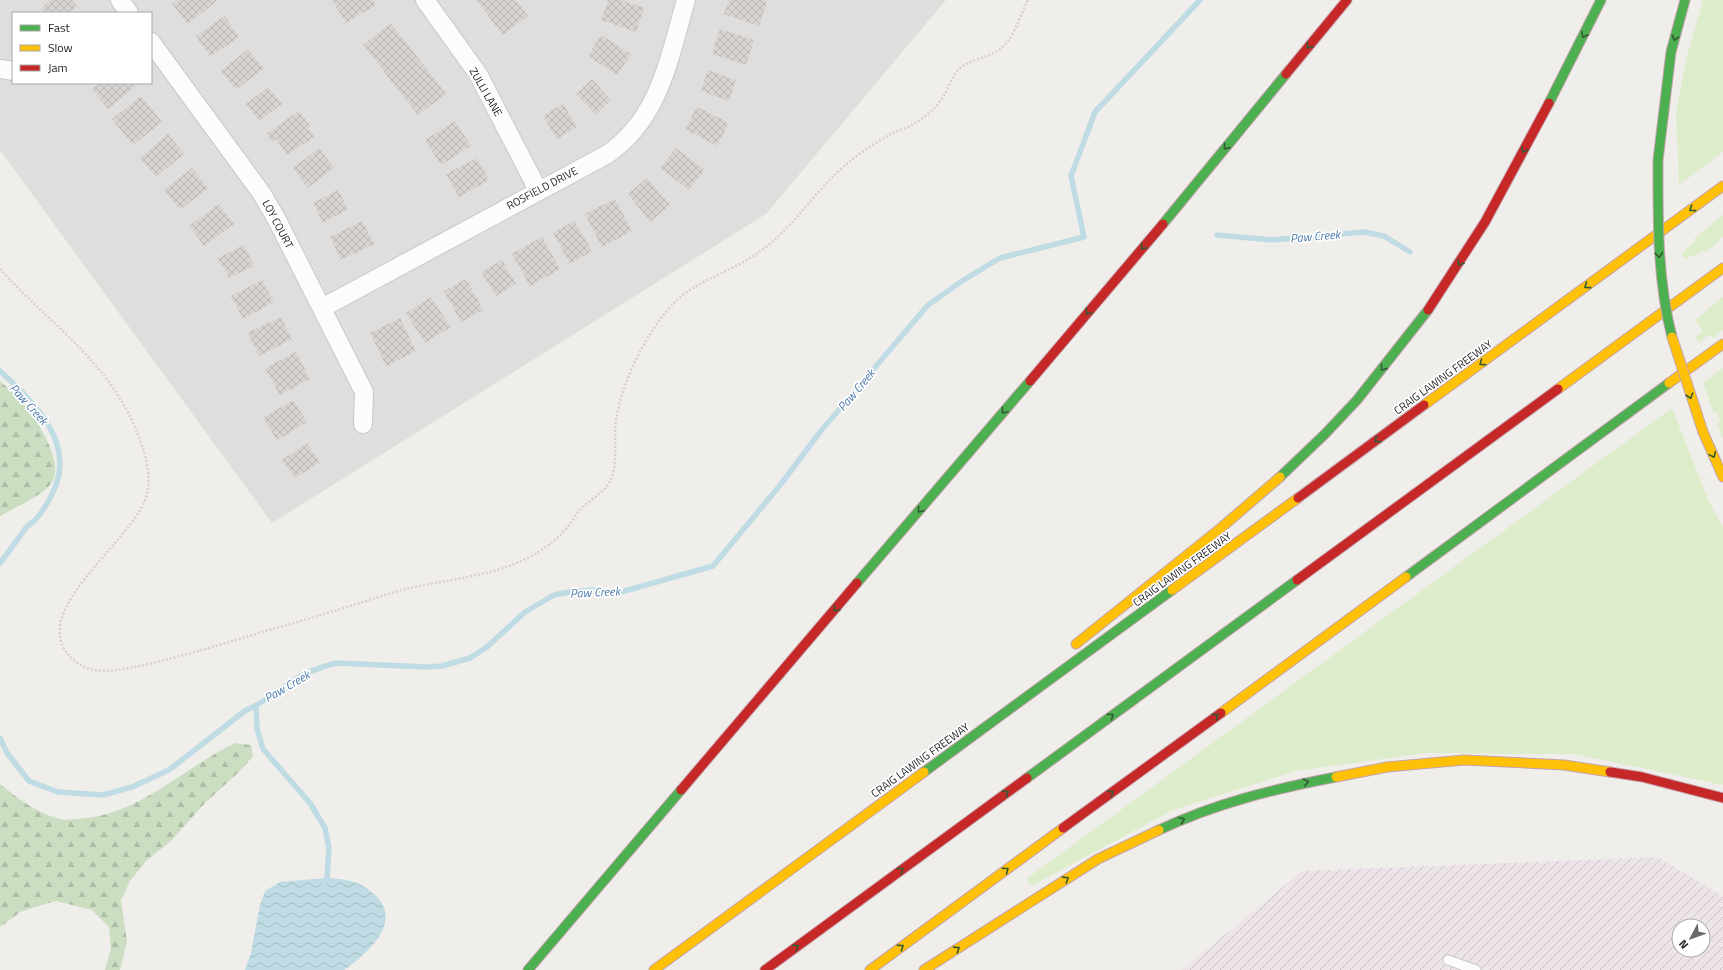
<svg xmlns="http://www.w3.org/2000/svg" width="1723" height="970" font-family="'Titillium Web',sans-serif">
  <style>
    .residential { fill: #dfdedc; fill-rule: evenodd }
    .industrial { fill: url(#industrial-furrows); fill-rule: evenodd }
    .grass { fill: #ddeccb }
    .forest { fill: url(#forest-firs) }
    .water { fill: url(#water-waves) }
    .lines { fill: none; stroke-linecap: round; stroke-linejoin: round }
    .stream { stroke: #bfdbe3; stroke-width: 5.5 }
    .building { fill: url(#building-cross-hatch) }
    .lane-casing { stroke: #c9c8c7; stroke-width: 11 }
    .street-casing { stroke: #c9c8c7; stroke-width: 20 }
    .fast-casing { stroke: #c5a2ac; stroke-width: 11 }
    .slow-casing { stroke: #c5a2ac; stroke-width: 11 }
    .jam-casing { stroke: #c5a2ac; stroke-width: 11 }
    .path { stroke: #dccecd; stroke-width: 2.5; stroke-dasharray: 2 2; stroke-linecap: butt }
    .lane { stroke: #fdfcfc; stroke-width: 9 }
    .street { stroke: #fdfcfc; stroke-width: 18 }
    .fast { stroke: #4caf50; stroke-width: 9 }
    .slow { stroke: #ffc107; stroke-width: 9 }
    .jam { stroke: #c62828; stroke-width: 9 }
    .fast-bridge-casing { stroke: #c5a2ac; stroke-width: 11; stroke-linecap: butt }
    .slow-bridge-casing { stroke: #c5a2ac; stroke-width: 11; stroke-linecap: butt }
    .fast-bridge { stroke: #4caf50; stroke-width: 9 }
    .slow-bridge { stroke: #ffc107; stroke-width: 9 }
    .oneway { stroke: #335a34 }
    .labels { text-anchor: middle; dominant-baseline: central; stroke-width: 3.5; stroke-linejoin: round; paint-order: stroke }
    .street-label { font-size: 11px; fill: #222; stroke: #fff }
    .water-label { font-size: 12px; font-style: italic; fill: #4a7aab; stroke: #fff }
  </style>
  <defs>
    <pattern id="industrial-furrows" width="10" height="10" patternUnits="userSpaceOnUse"><rect width="10" height="10" fill="#ede4e9"/><path d="M-1 1l2-2M0 10L10 0M9 11l2-2" fill="none" stroke="#cbc3c8"/></pattern>
    <pattern id="forest-firs" width="22" height="20" patternUnits="userSpaceOnUse"><rect width="22" height="20" fill="#cbdec1"/><path d="M5 1l3.5 6h-7zM16 11l3.5 6h-7z" fill="#aebea6"/></pattern>
    <pattern id="water-waves" width="16" height="10" patternUnits="userSpaceOnUse"><rect width="16" height="10" fill="#bfdbe3"/><path d="M0 5q4-4 8 0t8 0" fill="none" stroke="#a4bcc2"/></pattern>
    <pattern id="building-cross-hatch" width="8" height="8" patternUnits="userSpaceOnUse"><rect width="8" height="8" fill="#d7d4d2"/><path d="M0 0l8 8M0 8l8-8" fill="none" stroke="#b8b6b4"/></pattern>
  </defs>
  <rect width="100%" height="100%" fill="#f0eeeb"/>
  <path class="residential" d="M0,0H946L766,214L272,523L0,150ZM13,13H151V83H13Z"/>
  <path class="industrial" d="M1658,857L1723,896V970H1182L1302,871ZM1679,926H1703V950H1679Z"/>
  <g class="grass">
    <polygon points="1703,0 1723,0 1723,152 1679,185 1676,113 1686,60"/>
    <polygon points="1723,215 1723,237 1706,252 1704,251 1685,259 1681,254 1695,241 1694,239"/>
    <polygon points="1723,297 1723,330 1713,338 1710,334 1694,347 1699,341 1696,339 1693,340 1703,331 1695,320"/>
    <polygon points="1723,368 1723,439 1717,423 1720,422 1717,412 1714,414 1703,383"/>
    <polygon points="1672,408 1709,502 1723,527 1723,785 1574,754 1426,753 1296,771 1173,810 1031,886 1026,879"/>
  </g>
  <g class="forest">
    <path d="M0,381C8,388 18,396 24,405C37,420 63,460 53,480C47,494 14,508 0,516Z"/>
    <path d="M235,743L251,745L253,756L241,770L204,804L171,841L147,860L130,881L121,900L127,941L120,970H105L111,948L109,927L92,910L56,901L22,911L0,927V784C17,798 39,814 60,819C65,821 71,819 75,819C136,818 183,768 235,743Z"/>
  </g>
  <path class="water" d="M327,878C346,879 360,881 375,895C404,922 367,954 344,970H245L251,953L260,905L265,891L280,882Z"/>
  <g class="lines">
    <g class="stream">
      <polyline points="1217,235 1272,240 1364,232 1384,236 1410,252"/>
      <path d="M0,371C36,403 80,447 50,498C46,506 40,515 34,521C32,523 27,526 25,529C17,540 9,552 0,563"/>
      <polyline points="256,706 257,729 263,749 310,803 325,828 329,848 327,878 324,884"/>
      <path d="M0,738L7,753L29,781L58,792L103,795L132,787L169,770L246,710C262,704 275,693 289,683C303,674 320,667 336,663L426,667L442,666L470,658L487,647L525,612L554,595L569,592L593,590L621,592L713,566L781,484L820,432L928,305L962,281L1000,258L1084,237L1071,176L1095,112L1200,0"/>
    </g>
  </g>
  <g class="building">
    <polygon points="50,0 72,0 77,6 69,13 45,13 41,8"/>
    <polygon points="178,0 216,0 217,1 188,24 172,4"/>
    <polygon points="332,0 373,0 376,5 346,23"/>
    <polygon points="476,0 516,0 528,16 503,35"/>
    <polygon points="608,0 621,0 644,8 636,32 601,20"/>
    <polygon points="729,0 761,0 767,2 759,26 724,14"/>
    <polygon points="225,16 239,37 210,57 196,36"/>
    <polygon points="391,23 446,94 418,115 363,45"/>
    <polygon points="720,29 754,40 746,65 712,54"/>
    <polygon points="601,35 631,54 617,75 588,56"/>
    <polygon points="248,49 264,68 236,90 221,71"/>
    <polygon points="708,70 736,80 729,101 701,91"/>
    <polygon points="592,79 611,100 596,115 576,94"/>
    <polygon points="100,83 132,83 135,87 108,109 92,89"/>
    <polygon points="268,87 282,104 259,121 246,104"/>
    <polygon points="141,96 162,122 133,145 112,119"/>
    <polygon points="563,104 577,127 557,139 543,116"/>
    <polygon points="697,107 729,123 717,146 685,129"/>
    <polygon points="299,111 310,126 308,128 314,137 287,155 276,139 272,142 266,134"/>
    <polygon points="455,121 471,146 441,165 425,140"/>
    <polygon points="168,134 184,154 156,177 140,158"/>
    <polygon points="319,148 334,168 308,188 293,168"/>
    <polygon points="676,148 705,170 689,190 660,168"/>
    <polygon points="477,158 489,180 459,197 446,174"/>
    <polygon points="192,168 208,188 180,210 164,190"/>
    <polygon points="647,178 670,205 650,222 628,194"/>
    <polygon points="338,190 348,209 323,223 313,203"/>
    <polygon points="615,199 632,231 602,247 585,214"/>
    <polygon points="219,204 234,224 204,246 189,226"/>
    <polygon points="362,221 374,244 341,260 330,237"/>
    <polygon points="574,221 592,251 570,264 553,233"/>
    <polygon points="542,237 560,269 530,286 512,254"/>
    <polygon points="244,245 254,266 229,278 218,258"/>
    <polygon points="502,260 516,284 496,296 481,272"/>
    <polygon points="466,279 483,310 461,322 444,291"/>
    <polygon points="262,280 274,302 243,319 231,296"/>
    <polygon points="431,297 451,327 425,343 406,313"/>
    <polygon points="281,317 292,339 259,356 248,333"/>
    <polygon points="400,318 416,351 386,366 370,333"/>
    <polygon points="296,352 310,379 280,395 265,368"/>
    <polygon points="293,400 307,422 277,440 263,418"/>
    <polygon points="307,443 320,462 295,478 282,460"/>
  </g>
  <g class="lines">
    <defs>
      <polyline id="lane" points="1448,960 1476,970"/>
      <g id="street">
        <polyline points="120,0 129,13"/>
        <polyline points="425,0 478,74 538,190"/>
        <polyline points="151,42 262,194 277,220 364,392 363,424"/>
        <polyline points="0,69 13,71"/>
        <path d="M322,308L606,155C660,119 669,58 686,0"/>
      </g>
      <g id="fast">
        <polyline points="1549,103 1601,0"/>
        <polyline points="1658,160 1671,52 1685,0"/>
        <polyline points="1163,224 1286,74"/>
        <polyline points="1280,477 1325,434 1357,400 1428,310"/>
        <polyline points="1406,577 1669,383"/>
        <polyline points="857,583 1030,381"/>
        <polyline points="924,772 1172,590"/>
        <polyline points="1027,778 1297,580"/>
        <path d="M1159,830C1216,803 1274,789 1336,777"/>
        <polyline points="528,970 681,790"/>
      </g>
      <g id="slow">
        <polyline points="1669,383 1723,344"/>
        <polyline points="1558,389 1723,268"/>
        <polyline points="1424,405 1723,186"/>
        <polyline points="1703,432 1723,477"/>
        <polyline points="1172,590 1298,498"/>
        <polyline points="1076,644 1222,527 1280,477"/>
        <polyline points="1221,713 1406,577"/>
        <polyline points="1336,777 1387,767 1464,760 1564,765 1610,772"/>
        <polyline points="654,970 924,772"/>
        <polyline points="870,970 1063,828"/>
        <polyline points="924,970 1098,859 1159,830"/>
      </g>
      <g id="jam">
        <polyline points="1286,74 1347,0"/>
        <polyline points="1428,310 1485,222 1549,103"/>
        <polyline points="1030,381 1163,224"/>
        <polyline points="1298,498 1424,405"/>
        <polyline points="1297,580 1558,389"/>
        <polyline points="1610,772 1642,777 1723,798"/>
        <polyline points="681,790 857,583"/>
        <polyline points="1063,828 1221,713"/>
        <polyline points="765,970 1027,778"/>
      </g>
    </defs>
    <use href="#lane" class="lane-casing"/>
    <use href="#street" class="street-casing"/>
    <use href="#fast" class="fast-casing"/>
    <use href="#slow" class="slow-casing"/>
    <use href="#jam" class="jam-casing"/>
    <path class="path" d="M0,269C52,327 115,365 141,443C147,460 151,477 147,494C136,541 18,615 75,661C87,671 101,672 116,670C147,666 179,656 209,648C248,636 288,625 327,613C352,606 377,597 402,590C449,578 502,577 543,549C553,542 562,534 569,525C573,521 575,515 579,511C588,500 604,494 610,481C619,462 613,440 616,420C622,381 646,333 673,304C697,279 735,271 762,250C795,226 816,189 848,163C860,152 877,142 891,134C899,130 908,128 915,123C924,118 935,109 941,100C948,91 950,79 958,70C969,59 985,59 997,51C1014,41 1019,17 1028,0"/>
    <use href="#lane" class="lane"/>
    <use href="#street" class="street"/>
    <use href="#fast" class="fast"/>
    <use href="#slow" class="slow"/>
    <use href="#jam" class="jam"/>
    <defs>
      <path id="fast-bridge" d="M1658,160C1658,219 1657,279 1672,337"/>
      <polyline id="slow-bridge" points="1672,337 1703,432"/>
    </defs>
    <use href="#fast-bridge" class="fast-bridge-casing"/>
    <use href="#slow-bridge" class="slow-bridge-casing"/>
    <use href="#fast-bridge" class="fast-bridge"/>
    <use href="#slow-bridge" class="slow-bridge"/>
  </g>
  <defs><path id="oneway-chevron" d="M-2-3.5L2.5 0L-2 3.5" fill="none" stroke-width="1.6" stroke-linecap="round" stroke-linejoin="round"/></defs>
  <g class="oneway">
    <use href="#oneway-chevron" transform="translate(1584 35) rotate(117)"/>
    <use href="#oneway-chevron" transform="translate(1675 38) rotate(105)"/>
    <use href="#oneway-chevron" transform="translate(1309 46) rotate(129)"/>
    <use href="#oneway-chevron" transform="translate(1226 147) rotate(129)"/>
    <use href="#oneway-chevron" transform="translate(1524 150) rotate(118)"/>
    <use href="#oneway-chevron" transform="translate(1692 209) rotate(144)"/>
    <use href="#oneway-chevron" transform="translate(1143 247) rotate(131)"/>
    <use href="#oneway-chevron" transform="translate(1659 255) rotate(84)"/>
    <use href="#oneway-chevron" transform="translate(1460 263) rotate(122)"/>
    <use href="#oneway-chevron" transform="translate(1587 286) rotate(144)"/>
    <use href="#oneway-chevron" transform="translate(1088 312) rotate(130)"/>
    <use href="#oneway-chevron" transform="translate(1482 363) rotate(144)"/>
    <use href="#oneway-chevron" transform="translate(1383 368) rotate(129)"/>
    <use href="#oneway-chevron" transform="translate(1690 396) rotate(71)"/>
    <use href="#oneway-chevron" transform="translate(1004 411) rotate(130)"/>
    <use href="#oneway-chevron" transform="translate(1377 440) rotate(144)"/>
    <use href="#oneway-chevron" transform="translate(1713 455) rotate(66)"/>
    <use href="#oneway-chevron" transform="translate(920 510) rotate(130)"/>
    <use href="#oneway-chevron" transform="translate(836 609) rotate(130)"/>
    <use href="#oneway-chevron" transform="translate(1111 716) rotate(-36)"/>
    <use href="#oneway-chevron" transform="translate(1216 716) rotate(-36)"/>
    <use href="#oneway-chevron" transform="translate(1306 782) rotate(-12)"/>
    <use href="#oneway-chevron" transform="translate(1006 793) rotate(-36)"/>
    <use href="#oneway-chevron" transform="translate(1111 793) rotate(-36)"/>
    <use href="#oneway-chevron" transform="translate(1182 820) rotate(-22)"/>
    <use href="#oneway-chevron" transform="translate(901 870) rotate(-36)"/>
    <use href="#oneway-chevron" transform="translate(1006 870) rotate(-36)"/>
    <use href="#oneway-chevron" transform="translate(1066 879) rotate(-32)"/>
    <use href="#oneway-chevron" transform="translate(796 947) rotate(-36)"/>
    <use href="#oneway-chevron" transform="translate(901 947) rotate(-36)"/>
    <use href="#oneway-chevron" transform="translate(957 949) rotate(-33)"/>
  </g>
  <g class="labels">
    <g class="street-label">
      <text transform="translate(486 92) rotate(60)">ZULLI LANE</text>
      <text transform="translate(542 188) rotate(-28)">ROSFIELD DRIVE</text>
      <text transform="translate(278 224) rotate(62)">LOY COURT</text>
      <text transform="translate(1443 377) rotate(-36)">CRAIG LAWING FREEWAY</text>
      <text transform="translate(1182 569) rotate(-36)">CRAIG LAWING FREEWAY</text>
      <text transform="translate(920 760) rotate(-36)">CRAIG LAWING FREEWAY</text>
    </g>
    <g class="water-label">
      <text transform="translate(1315 236) rotate(-5)">Paw Creek</text>
      <text transform="translate(856 390) rotate(-50)">Paw Creek</text>
      <text transform="translate(29 404) rotate(48)">Paw Creek</text>
      <text transform="translate(595 592) rotate(-3)">Paw Creek</text>
      <text transform="translate(287 686) rotate(-30)">Paw Creek</text>
    </g>
  </g>
  <rect x="12" y="12" width="140" height="72" fill="#ffffff" stroke="#a7a7a7"/>
  <rect x="20" y="25" width="20" height="6" fill="#4caf50" stroke="#a7a7a7"/>
  <text x="48" y="32" font-size="12" fill="#222222">Fast</text>
  <rect x="20" y="45" width="20" height="6" fill="#ffc107" stroke="#a7a7a7"/>
  <text x="48" y="52" font-size="12" fill="#222222">Slow</text>
  <rect x="20" y="65" width="20" height="6" fill="#c62828" stroke="#a7a7a7"/>
  <text x="48" y="72" font-size="12" fill="#222222">Jam</text>
  <g transform="translate(1691 938) rotate(229)"><circle r="19" fill="#ffffff" stroke="#a7a7a7"/>
  <path d="M0-3L7 15L0 10L-7 15Z" fill="#6a6968"/>
  <text y="-6" font-size="11" font-weight="bold" text-anchor="middle" fill="#222222">N</text>
  </g>
</svg>
